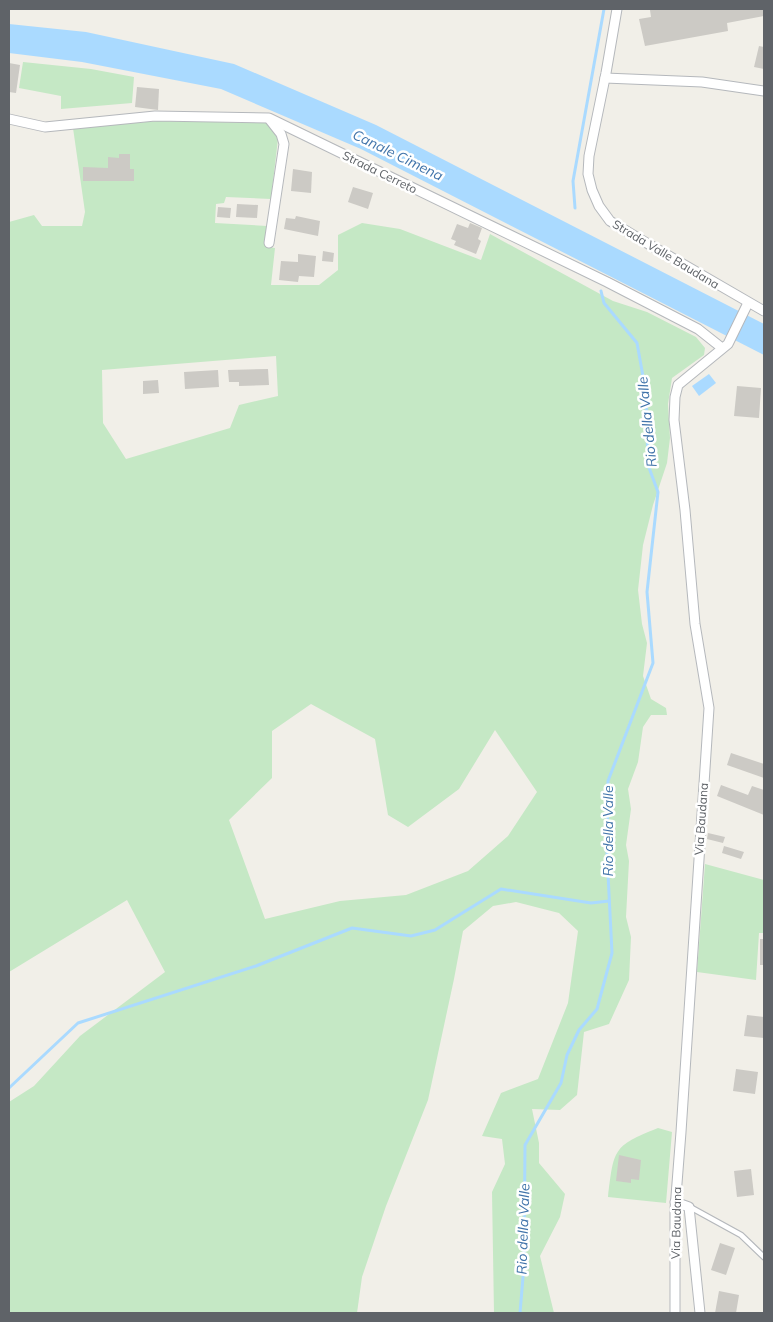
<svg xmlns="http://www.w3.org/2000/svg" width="773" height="1322" font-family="Mulish,sans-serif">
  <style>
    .green { fill: #c5e8c5; fill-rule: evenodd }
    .water { fill: #aadaff }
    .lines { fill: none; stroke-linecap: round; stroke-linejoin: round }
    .stream { stroke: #aadaff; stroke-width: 3 }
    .building { fill: #cccac5 }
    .service-casing { stroke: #b5b8bc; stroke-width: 7 }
    .minor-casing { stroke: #b5b8bc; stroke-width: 11 }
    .service { stroke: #fff; stroke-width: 4.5 }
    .minor { stroke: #fff; stroke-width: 9 }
    .labels { text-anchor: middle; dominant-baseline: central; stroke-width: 5; stroke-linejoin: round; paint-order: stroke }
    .street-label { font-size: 12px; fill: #5f6368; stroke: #fff }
    .water-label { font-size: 14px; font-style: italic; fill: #4174aa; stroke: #fff }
  </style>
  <rect width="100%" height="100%" fill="#f1efe8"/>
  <g class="green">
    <polygon points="23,62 91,69 134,77 132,103 61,109 61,96 19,88"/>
    <path d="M158,121L268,123L278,139L271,199L226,197L224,203L216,204L215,223L267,226V247L275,248L271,285H319L338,270V235L362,223L400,229L481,260L490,234L613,301L647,312L696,337L705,348L704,355L672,378L668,404L670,438L667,463L653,505L643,545L638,590L642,624L647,643L643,676L651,699L666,708L667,715H651L643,727L638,762L628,789L631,809L626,845L629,861L626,917L631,937L629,980L609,1024L584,1032L577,1095L560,1110L532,1109L539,1143V1163L565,1194L560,1217L540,1256L554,1313H494L492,1192L505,1164L502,1139L482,1136L501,1093L538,1079L568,1003L578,931L559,913L516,902L493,906L463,931L454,979L428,1100L386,1206L362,1277L357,1313H9V1102L34,1086L80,1036L165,972L127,900L9,972V222L34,215L42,226H82L85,212L73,128ZM276,356L278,396L239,405L230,428L126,459L103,423L102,370ZM311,704L375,739L388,815L408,827L459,789L495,730L537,792L508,836L468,871L406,895L340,901L265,919L229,820L272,778V731Z"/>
    <polygon points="705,864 764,880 764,933 759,933 756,980 697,972"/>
    <path d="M658,1128L672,1132L666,1203L608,1197C614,1150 612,1146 658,1128Z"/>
  </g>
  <g class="water">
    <polygon points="9,24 86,32 234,64 376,125 764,324 764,355 361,149 221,89 82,62 9,53"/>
    <polygon points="709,374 716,383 699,396 692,386"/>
  </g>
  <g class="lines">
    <g class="stream">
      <polyline points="575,208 573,181 604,9"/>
      <polyline points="9,1088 78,1023 256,966 352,928 411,936 435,930 501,889 591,903 609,901"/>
      <polyline points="520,1313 524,1265 525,1145 561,1083 567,1055 579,1030 597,1009 612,953 607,854 608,781 653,663 647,592 658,492 648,465 646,393 637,343 604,303 601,291"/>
    </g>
  </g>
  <g class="building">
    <polygon points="657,9 764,9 764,16 727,23 728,31 645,46 639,19 651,17 650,10"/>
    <polygon points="759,46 764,47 764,69 754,67"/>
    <polygon points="9,63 20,65 16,93 9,92"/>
    <polygon points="137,87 159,89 158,110 135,107"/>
    <polygon points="119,154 130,154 130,169 134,169 134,181 83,181 83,167 108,168 108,157 119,158"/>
    <polygon points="293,169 312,172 311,193 291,191"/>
    <polygon points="353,187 373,193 368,209 348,202"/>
    <polygon points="237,204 258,205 257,218 236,217"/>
    <polygon points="218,207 231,208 230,218 217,217"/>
    <polygon points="296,216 320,221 318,236 284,229 286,218 295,219"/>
    <polygon points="470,223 482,228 478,239 481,241 476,254 454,245 456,241 451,239 457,224 468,228"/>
    <polygon points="323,251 334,253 333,262 322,261"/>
    <polygon points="298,254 316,256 314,277 299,276 298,282 279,280 281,261 298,262"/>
    <polygon points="268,369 269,385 239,386 239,382 229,382 228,370"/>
    <polygon points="218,370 219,387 185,389 184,372"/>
    <polygon points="158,380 159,393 143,394 143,381"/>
    <polygon points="737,386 761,388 759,418 734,416"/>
    <polygon points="731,753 764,764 764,778 727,765"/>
    <polygon points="721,785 748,795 752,786 764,790 764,815 717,796"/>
    <polygon points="708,833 725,837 723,843 707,839"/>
    <polygon points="724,846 744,852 741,859 722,853"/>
    <rect x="760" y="939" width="4" height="26"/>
    <polygon points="747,1015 764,1017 764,1038 744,1036"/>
    <polygon points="736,1069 758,1072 755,1094 733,1091"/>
    <polygon points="619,1155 641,1160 639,1180 631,1179 631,1183 616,1181"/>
    <polygon points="751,1169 754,1195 737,1197 734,1171"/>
    <polygon points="720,1243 735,1248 726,1275 711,1270"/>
    <polygon points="719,1291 739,1295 736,1313 715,1313"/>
  </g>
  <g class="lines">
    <defs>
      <polyline id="service" points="690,1207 741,1235 764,1257"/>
      <g id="minor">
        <polyline points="617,9 606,73 589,156 588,174 592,190 599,206 610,221 638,238 764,311"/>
        <polyline points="605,78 702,82 764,91"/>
        <polyline points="9,119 45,127 155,116 269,118 607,282 698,329 722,348"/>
        <polyline points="269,243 284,144 281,134 270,120"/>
        <polyline points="675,1202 689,1207 700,1313"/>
        <polyline points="675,1313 675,1209 681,1132 709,708 695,624 685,510 674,420 675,397 678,385 728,344 748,303"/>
      </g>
    </defs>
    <use href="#service" class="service-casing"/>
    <use href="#minor" class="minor-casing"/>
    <use href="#service" class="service"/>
    <use href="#minor" class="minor"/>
  </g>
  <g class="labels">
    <g class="street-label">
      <text transform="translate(380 172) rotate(26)">Strada Cerreto</text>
      <text transform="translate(666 254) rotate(31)">Strada Valle Baudana</text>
      <text transform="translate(701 819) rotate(-86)">Via Baudana</text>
      <text transform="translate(676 1223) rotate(-89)">Via Baudana</text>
    </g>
    <g class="water-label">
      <text transform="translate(398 155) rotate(26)">Canale Cimena</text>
      <text transform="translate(647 422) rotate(-96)">Rio della Valle</text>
      <text transform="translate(608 831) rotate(-90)">Rio della Valle</text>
      <text transform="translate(523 1229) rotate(-88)">Rio della Valle</text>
    </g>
  </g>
  <rect width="773" height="1322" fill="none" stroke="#5f6368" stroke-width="20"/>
</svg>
